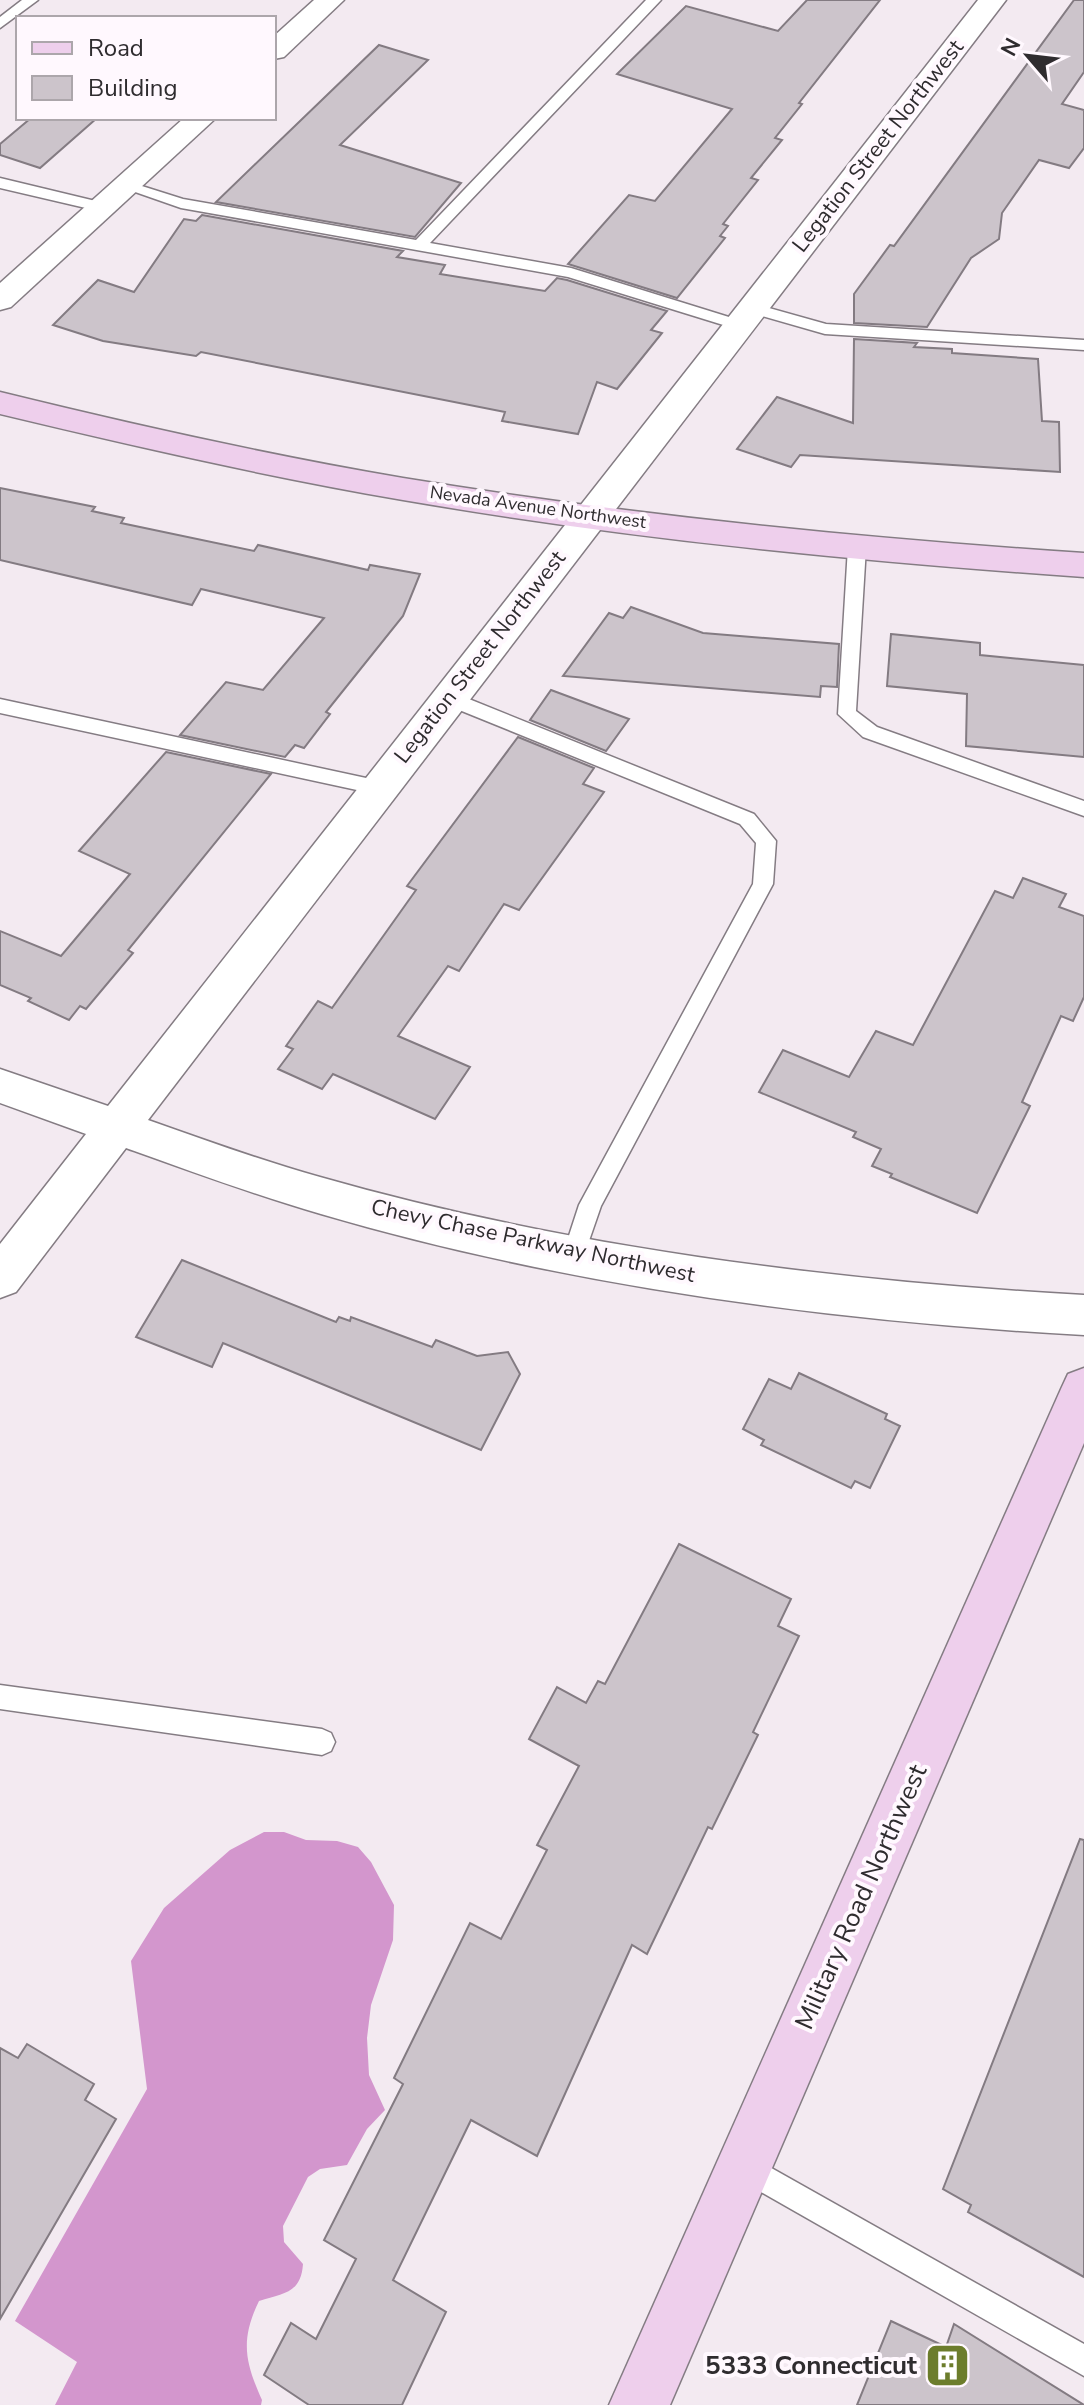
<svg xmlns="http://www.w3.org/2000/svg" width="1084" height="2405" font-family="'Nunito Sans',sans-serif">
  <style>
    .forest { fill: #d396cd }
    .building { fill: #ccc4cb; stroke: #837b82; stroke-width: 2 }
    .lines { fill: none; stroke-linecap: round; stroke-linejoin: round }
    .lane-casing { stroke: #847c83; stroke-width: 3 }
    .street-casing { stroke: #847c83; stroke-width: 3 }
    .secondary-casing { stroke: #847c83; stroke-width: 3 }
    .lane { fill: #fff; fill-rule: evenodd }
    .street { fill: #fff; fill-rule: evenodd }
    .secondary { fill: #eecfec; fill-rule: evenodd }
    .labels { text-anchor: middle; dominant-baseline: central; stroke-width: 8; stroke-linejoin: round; paint-order: stroke }
    .far-street-label { font-size: 18px; fill: #2f2c2f; stroke: #fff8fe }
    .street-label { font-size: 22px; fill: #2f2c2f; stroke: #fff8fe }
    .near-street-label { font-size: 26px; fill: #2f2c2f; stroke: #fff8fe }
    .near-poi-label { font-size: 26px; font-weight: bold; fill: #2f2c2f; stroke: #fff8fe; text-anchor: end }
  </style>
  <rect width="100%" height="100%" fill="#f3eaf1"/>
  <path class="forest" d="M264,1832H284L306,1840L337,1841L358,1847L371,1862L394,1905L393,1940L371,2005L367,2038L369,2075L385,2110L367,2129L347,2165L320,2169L308,2177L283,2226L284,2242L303,2264C301,2294 283,2293 259,2301C240,2340 245,2362 262,2400L261,2405H55L77,2362L15,2321L147,2089L131,1961L164,1908L230,1850Z"/>
  <g class="building">
    <polygon points="807,0 880,0 799,103 802,104 775,138 782,140 751,178 758,180 723,224 728,226 720,236 725,238 677,298 568,264 629,195 655,201 732,109 617,74 686,6 778,31"/>
    <polygon points="1074,0 1084,0 1084,72 1062,104 1084,110 1084,148 1069,168 1039,160 1002,213 999,239 971,258 927,327 854,323 854,294 890,245 894,246"/>
    <polygon points="379,45 428,60 340,145 461,183 415,237 216,202"/>
    <polygon points="31,118 97,118 40,168 0,155 0,144"/>
    <polygon points="202,215 403,251 397,257 445,265 440,274 545,291 557,278 567,280 667,311 651,330 662,333 617,389 597,382 578,434 502,421 505,412 201,352 196,356 103,341 53,325 98,280 134,292 184,219 196,221"/>
    <polygon points="854,339 917,343 914,347 952,349 952,353 1038,359 1042,421 1059,422 1060,472 800,455 791,467 737,449 777,397 853,423"/>
    <polygon points="0,488 95,507 92,511 124,518 121,523 254,551 258,545 368,570 370,565 420,574 403,616 326,712 330,714 304,748 295,745 285,757 180,735 226,682 263,690 324,618 201,589 192,605 0,560"/>
    <polygon points="631,607 703,633 839,644 837,687 821,686 820,697 563,676 609,613 623,618"/>
    <polygon points="891,634 980,643 980,655 1084,665 1084,757 966,746 967,694 887,686"/>
    <polygon points="551,690 629,719 606,751 530,720"/>
    <polygon points="518,737 594,768 583,784 604,792 519,910 504,904 459,971 448,966 398,1036 470,1067 435,1119 333,1074 322,1089 278,1069 293,1049 286,1046 318,1001 332,1008 416,890 407,886"/>
    <polygon points="166,752 271,774 128,950 133,953 86,1009 80,1006 69,1020 28,1001 31,998 0,985 0,931 61,956 130,874 79,851"/>
    <polygon points="1023,878 1066,894 1059,907 1084,916 1084,997 1073,1021 1061,1016 1022,1102 1030,1106 977,1213 890,1177 892,1174 872,1166 881,1149 853,1137 856,1132 759,1092 783,1050 849,1077 876,1031 913,1045 995,891 1013,898"/>
    <polygon points="182,1260 336,1322 339,1317 350,1321 351,1317 432,1347 436,1340 477,1356 508,1352 520,1374 481,1450 223,1343 212,1367 136,1337"/>
    <polygon points="799,1373 887,1414 885,1419 900,1426 870,1488 855,1481 851,1488 761,1445 764,1440 743,1429 769,1379 791,1389"/>
    <polygon points="679,1544 791,1599 778,1626 799,1636 753,1732 758,1735 712,1829 708,1827 647,1954 632,1945 537,2156 471,2120 393,2280 446,2312 402,2405 309,2405 264,2375 291,2323 316,2339 356,2259 324,2240 403,2084 394,2078 470,1923 501,1939 547,1850 537,1845 579,1766 529,1739 557,1687 586,1703 598,1681 605,1684"/>
    <polygon points="1080,1839 1084,1840 1084,2277 968,2212 971,2205 943,2189"/>
    <polygon points="27,2044 94,2084 85,2100 116,2119 0,2319 0,2048 18,2058"/>
    <polygon points="891,2321 946,2347 954,2324 1084,2405 857,2405"/>
  </g>
  <g class="lines">
    <defs>
      <g id="lane">
        <polygon points="22,0 38,0 0,28 0,17"/>
        <polygon points="646,0 661,0 430,243 571,268 745,322 745,328 733,328 568,277 181,208 118,186 126,181 183,199 416,240"/>
        <polygon points="0,178 108,204 111,207 103,212 0,188"/>
        <polygon points="751,303 826,324 1084,340 1084,350 825,334 745,311 743,308"/>
        <polygon points="857,541 866,547 856,711 877,727 1084,801 1084,816 863,737 838,714 848,547"/>
        <polygon points="449,691 754,814 776,841 773,884 601,1206 582,1261 574,1264 566,1261 563,1254 579,1205 753,884 756,843 740,824 442,703 440,698 442,693"/>
        <polygon points="0,699 380,781 390,788 380,795 0,713"/>
        <polygon points="0,1685 322,1729 331,1733 335,1742 331,1751 322,1755 0,1709"/>
        <polygon points="743,2152 1084,2344 1084,2376 733,2176 729,2166 733,2156"/>
      </g>
      <g id="street">
        <polygon points="314,0 344,0 284,57 274,59 274,36"/>
        <path d="M978,0H1006L148,1120C205,1140 262,1161 320,1177C565,1247 830,1281 1084,1295V1335C829,1321 566,1286 321,1214C255,1195 190,1171 126,1148L16,1292L0,1298V1244L86,1134L0,1103V1069L108,1106Z"/>
        <polygon points="184,118 216,118 11,307 0,310 0,283"/>
      </g>
      <g id="secondary">
        <path d="M0,392C134,425 268,455 403,478C629,515 856,538 1084,553V577C856,561 629,539 403,500C268,477 134,446 0,414Z"/>
        <polygon points="1084,1368 1084,1443 670,2405 609,2405 1061,1389 1068,1374"/>
      </g>
    </defs>
    <use href="#lane" class="lane-casing"/>
    <use href="#street" class="street-casing"/>
    <use href="#secondary" class="secondary-casing"/>
    <use href="#lane" class="lane"/>
    <use href="#street" class="street"/>
    <use href="#secondary" class="secondary"/>
  </g>
  <defs>
    <symbol id="building-square" viewBox="-11 -11 22 22"><rect x="-9" y="-9" width="18" height="18" rx="4" fill="#6c7d2c" stroke="#fff8fe"/><path d="M-4-6H4V6H1V3H-1V6H-4ZM-2.5-4.3h1.7v1.8h-1.7ZM.8-4.3h1.7v1.8H.8ZM-2.5-1h1.7V.8h-1.7ZM.8-1h1.7V.8H.8Z" fill="#fff"/></symbol>
  </defs>
  <g fill-rule="evenodd">
    <use href="#building-square" x="922" y="2340" width="51" height="51"/>
  </g>
  <g class="labels">
    <g class="far-street-label">
      <text transform="translate(538 507) rotate(8)">Nevada Avenue Northwest</text>
    </g>
    <g class="street-label">
      <text transform="translate(878 146) rotate(-52)">Legation Street Northwest</text>
      <text transform="translate(480 657) rotate(-52)">Legation Street Northwest</text>
      <text transform="translate(533 1241) rotate(12)">Chevy Chase Parkway Northwest</text>
    </g>
    <g class="near-street-label">
      <text transform="translate(861 1897) rotate(-66)">Military Road Northwest</text>
    </g>
    <g class="near-poi-label">
      <text x="917" y="2365">5333 Connecticut</text>
    </g>
  </g>
  <rect x="16" y="16" width="260" height="104" fill="#fff8fe" stroke="#aca6ab" stroke-width="2"/>
  <rect x="32" y="42" width="40" height="12" fill="#eecfec" stroke="#aca6ab" stroke-width="2"/>
  <text x="88" y="56" font-size="24" fill="#2f2c2f">Road</text>
  <rect x="32" y="76" width="40" height="24" fill="#ccc4cb" stroke="#aca6ab" stroke-width="2"/>
  <text x="88" y="96" font-size="24" fill="#2f2c2f">Building</text>
  <g transform="translate(1028 56) rotate(298)" stroke="#fff8fe" stroke-width="6" paint-order="stroke">
  <path d="M0-6L14 30L0 20L-14 30Z" fill="#2f2c2f"/>
  <text y="-12" font-size="22" font-weight="bold" text-anchor="middle" fill="#2f2c2f">N</text>
  </g>
</svg>
